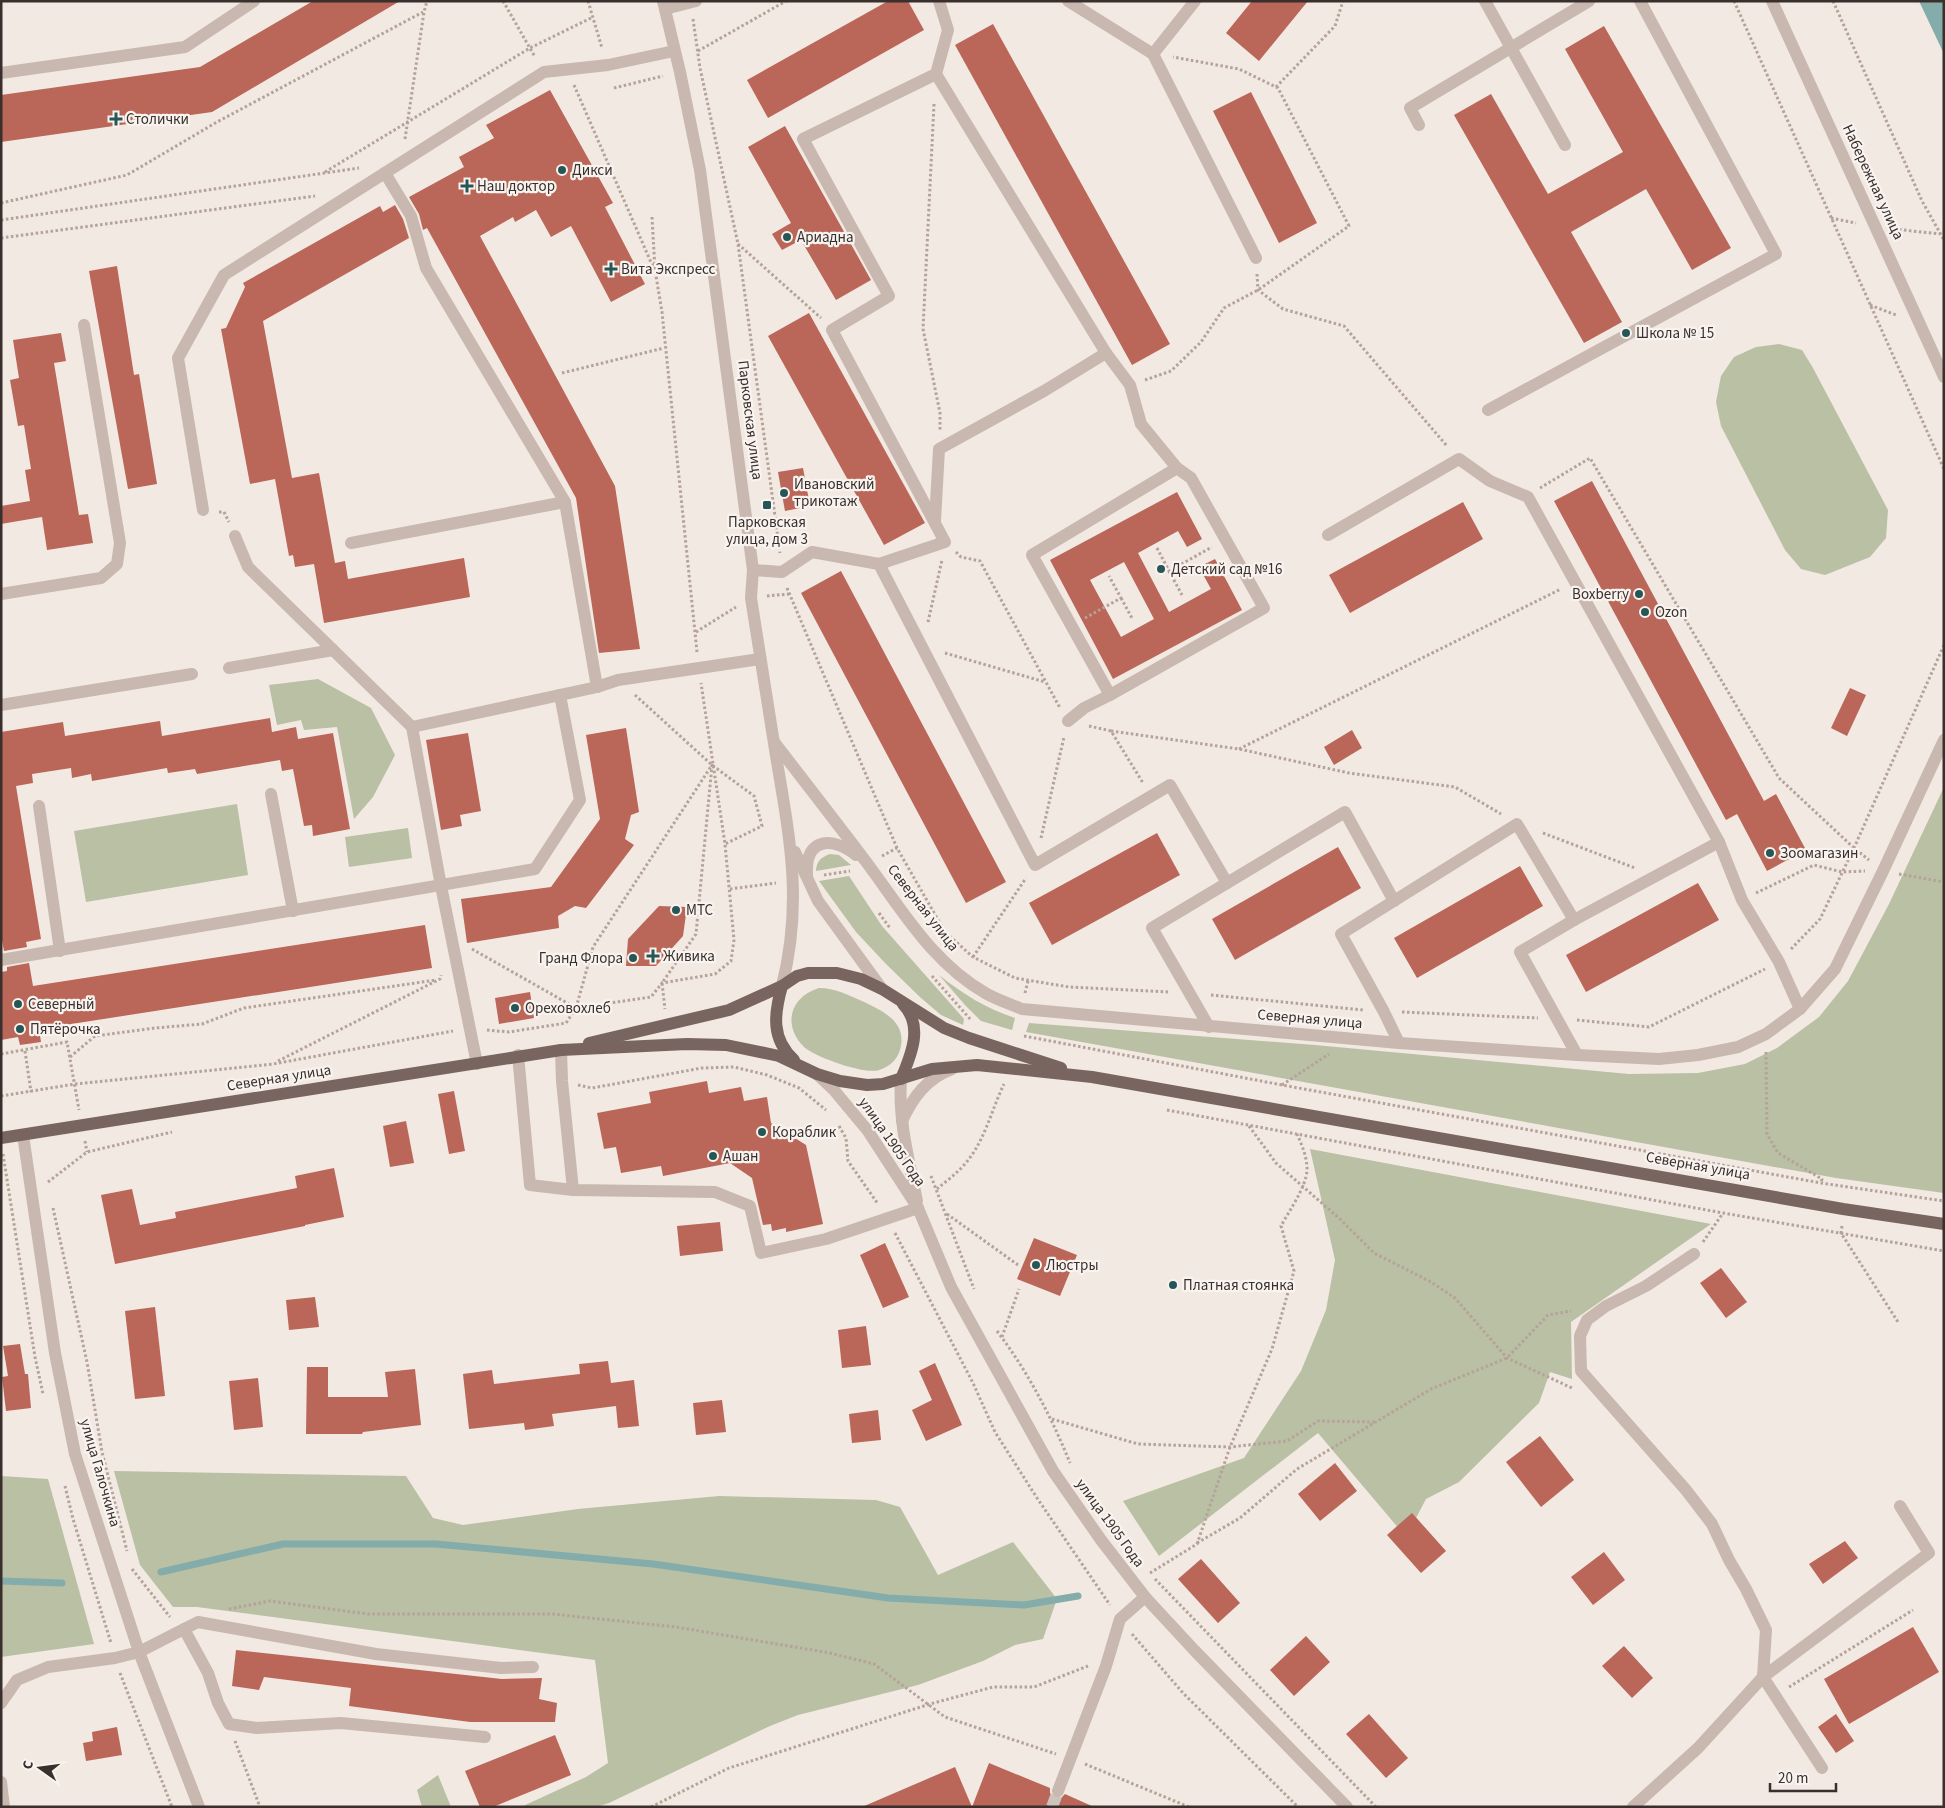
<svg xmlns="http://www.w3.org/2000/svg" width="1945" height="1808" font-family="'Source Sans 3',sans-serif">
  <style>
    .green { fill: #b9c0a3 }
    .water { fill: #84acaa }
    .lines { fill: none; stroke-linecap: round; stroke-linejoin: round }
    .stream { stroke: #84acaa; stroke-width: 7 }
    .building { fill: #ba6658; fill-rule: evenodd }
    .minor-tunnel { stroke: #cdc4be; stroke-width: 12; stroke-dasharray: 12 6; stroke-linecap: butt }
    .path { stroke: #b5a299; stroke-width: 3; stroke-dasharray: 2.5 2.5; stroke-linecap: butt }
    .minor { stroke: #c9b8af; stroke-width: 12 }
    .major { stroke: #79655f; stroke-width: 12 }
    .poi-dot { fill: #265655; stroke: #f9f3ef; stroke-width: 2 }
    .labels { text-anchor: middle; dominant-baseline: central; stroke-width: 4.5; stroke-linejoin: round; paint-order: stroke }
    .poi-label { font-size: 15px; fill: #392f2c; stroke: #f9f3ef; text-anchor: start }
    .street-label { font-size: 15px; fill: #392f2c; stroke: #f9f3ef }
  </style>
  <rect width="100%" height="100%" fill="#f2e9e2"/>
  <g class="green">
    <polygon points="1779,344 1802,350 1813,368 1888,510 1886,538 1870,557 1825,575 1801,569 1785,550 1721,426 1716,402 1721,376 1734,357 1756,347"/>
    <polygon points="318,679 371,708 395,755 373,797 354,819 337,727 304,730 301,720 277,725 269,685"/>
    <polygon points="1944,787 1944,1193 1836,1178 1026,1032 1029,1023 1315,1045 1629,1074 1698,1073 1745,1064 1777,1048 1819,1017 1848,981 1889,904"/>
    <polygon points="237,804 248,875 86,902 74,831"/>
    <polygon points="408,828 412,858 349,867 345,837"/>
    <path d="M830,854L839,855L851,865L816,871C816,862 821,857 830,854Z"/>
    <polygon points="849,876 882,926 964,1019 963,1025 941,1015 921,998 886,964 856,932 819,881"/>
    <path d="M939,975C963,994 985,1008 1015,1018L1012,1030L981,1021L965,1005Z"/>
    <path d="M819,988C835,988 848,995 862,1001C883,1011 908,1022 900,1050C897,1060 889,1067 879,1070C865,1075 815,1057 804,1047C782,1025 790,997 819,988Z"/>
    <polygon points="1310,1149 1711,1224 1571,1322 1572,1379 1550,1372 1539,1403 1459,1482 1426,1499 1406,1537 1318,1433 1159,1556 1123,1501 1244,1458 1301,1371 1326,1310 1335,1260"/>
    <polygon points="114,1471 406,1476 433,1518 463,1525 578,1509 719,1496 876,1500 900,1507 938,1575 1013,1542 1057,1599 1043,1639 1015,1645 983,1661 918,1685 798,1715 770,1726 609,1803 596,1807 521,1807 586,1777 608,1763 595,1660 197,1607 173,1607 140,1565"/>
    <polygon points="1,1476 48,1479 94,1644 1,1657"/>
    <polygon points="438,1775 451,1807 422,1807 417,1790"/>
  </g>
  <polygon class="water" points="1919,1 1944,1 1944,54"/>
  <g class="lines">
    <g class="stream">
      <polyline points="161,1572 283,1544 436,1544 653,1564 888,1598 1024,1605 1078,1596"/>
      <polyline points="1,1581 62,1583"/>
    </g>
  </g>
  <g class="building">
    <polygon points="313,1 400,1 212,112 1,142 1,95 200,67"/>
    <polygon points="888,1 908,1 924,30 768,118 747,80"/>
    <polygon points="1252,1 1308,1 1259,61 1226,33"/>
    <polygon points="993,24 1170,344 1132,365 955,45"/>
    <polygon points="1604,26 1731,248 1692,270 1646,189 1571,232 1622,322 1584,343 1454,115 1491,94 1548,194 1623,152 1565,49"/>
    <polygon points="550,90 613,203 605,207 645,284 611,302 571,226 551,237 536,210 515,222 513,217 480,236 615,486 640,649 599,653 576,498 427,228 423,230 419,214 409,197 464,167 459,157 494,138 486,125"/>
    <polygon points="1251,92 1317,223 1279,243 1213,111"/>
    <polygon points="785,126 871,280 836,300 801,240 782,250 772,234 791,223 748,147"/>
    <polygon points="395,205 403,219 409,238 263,321 292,478 319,473 335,563 345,561 348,579 464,558 470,597 324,623 314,564 295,567 293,555 289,556 275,479 250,484 221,329 226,328 245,287 243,283 380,206 383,212"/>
    <polygon points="117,266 134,375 139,374 157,484 128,489 89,271"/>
    <polygon points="809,313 925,523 884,545 768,336"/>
    <polygon points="61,333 66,361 54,363 79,515 88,514 93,543 47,550 42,517 1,524 1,506 30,501 25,470 31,469 24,425 18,426 10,380 19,378 13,340"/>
    <polygon points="803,468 810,506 785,511 778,472"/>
    <polygon points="1592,481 1764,801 1776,794 1806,850 1767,871 1737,814 1726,820 1554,501"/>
    <path d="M1177,492L1202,539L1187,547L1178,531L1138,553L1169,612L1211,589L1199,567L1215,559L1242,610L1113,679L1050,560ZM1124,562L1154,619L1121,637L1090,580Z"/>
    <polygon points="1463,502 1483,539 1350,613 1329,575"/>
    <polygon points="841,571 1006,882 966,903 801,593"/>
    <polygon points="1850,688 1866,695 1847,736 1831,728"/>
    <polygon points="270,718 272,732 296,727 298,739 333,733 350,829 313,836 312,825 304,826 293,769 282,771 280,760 197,774 195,769 168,773 167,768 92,781 91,774 72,778 71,768 32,774 33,783 16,786 41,939 26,942 27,947 4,951 1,935 1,732 63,722 65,736 160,721 162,736"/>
    <polygon points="626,728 639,812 631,815 625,839 634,845 586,908 575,906 558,916 559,928 467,943 461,899 551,887 600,819 586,735"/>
    <polygon points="1352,730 1362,748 1334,765 1324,747"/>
    <polygon points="468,733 481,811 460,815 462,826 441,830 426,740"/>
    <polygon points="1157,833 1180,875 1052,945 1029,903"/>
    <polygon points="1338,847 1361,888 1235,960 1212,919"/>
    <polygon points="1520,866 1543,906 1417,978 1394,938"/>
    <polygon points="1698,883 1719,920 1586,992 1566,955"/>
    <polygon points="659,906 687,907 683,936 656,966 626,966 628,939"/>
    <polygon points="425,925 432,968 39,1029 41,1042 20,1045 18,1037 1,1040 1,972 7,971 7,967 29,963 33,986"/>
    <polygon points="530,992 534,1018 499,1024 495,998"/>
    <polygon points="707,1081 709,1093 741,1087 744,1101 767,1097 771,1123 806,1145 823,1224 786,1232 786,1228 772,1231 771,1224 763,1225 752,1178 730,1163 663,1176 661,1166 621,1173 616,1147 604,1149 597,1113 651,1103 649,1092"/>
    <polygon points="454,1091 465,1151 449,1154 438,1094"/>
    <polygon points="406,1121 414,1163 390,1167 383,1126"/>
    <polygon points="334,1168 344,1217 305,1225 305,1226 115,1264 101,1195 132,1189 140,1225 176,1218 175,1212 297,1188 295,1176"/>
    <polygon points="720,1222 723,1251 680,1256 677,1226"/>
    <polygon points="1034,1238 1077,1255 1060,1296 1017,1279"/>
    <polygon points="885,1243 909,1297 883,1308 860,1255"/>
    <polygon points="1721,1268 1747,1302 1726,1318 1700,1283"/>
    <polygon points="315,1297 319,1327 289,1330 286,1300"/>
    <polygon points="155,1307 165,1396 135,1399 125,1311"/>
    <polygon points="866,1326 871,1365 842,1368 838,1330"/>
    <polygon points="20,1344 25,1374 28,1374 31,1408 6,1411 2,1377 8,1376 3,1346"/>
    <polygon points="608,1361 611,1383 634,1380 639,1426 618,1428 616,1406 552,1414 554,1426 525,1430 524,1423 469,1429 463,1374 492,1370 494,1384 580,1374 579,1364"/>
    <polygon points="935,1363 962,1425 926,1441 912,1410 932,1400 919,1371"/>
    <polygon points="307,1367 328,1367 328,1397 388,1397 385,1372 415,1369 421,1425 363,1432 362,1434 306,1434"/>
    <polygon points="258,1378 263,1427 234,1430 229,1381"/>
    <polygon points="722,1400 726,1432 696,1435 693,1403"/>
    <polygon points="878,1410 881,1440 852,1443 849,1414"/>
    <polygon points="1540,1436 1574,1480 1541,1507 1506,1462"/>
    <polygon points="1335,1463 1357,1491 1320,1521 1298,1494"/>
    <polygon points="1412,1513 1446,1551 1421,1573 1387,1535"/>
    <polygon points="1845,1541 1858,1558 1823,1584 1809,1564"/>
    <polygon points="1604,1552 1625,1580 1593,1605 1571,1577"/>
    <polygon points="1201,1559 1240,1603 1218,1623 1178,1579"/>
    <polygon points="1913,1627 1939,1672 1849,1724 1824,1679"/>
    <polygon points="1306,1636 1330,1662 1294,1696 1270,1670"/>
    <polygon points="1624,1646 1653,1678 1632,1698 1602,1666"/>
    <polygon points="236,1650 502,1679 542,1678 539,1699 557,1703 555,1722 470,1722 349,1706 351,1688 264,1677 259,1690 232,1686"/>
    <polygon points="1369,1714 1408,1758 1386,1778 1346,1734"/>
    <polygon points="1836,1714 1854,1741 1836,1753 1818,1727"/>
    <polygon points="117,1727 122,1755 86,1761 83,1743 93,1741 92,1732"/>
    <polygon points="555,1735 571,1775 493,1807 480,1807 465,1771"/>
    <polygon points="989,1763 1050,1788 1050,1793 1055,1798 1060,1799 1065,1794 1094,1807 972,1807"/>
    <polygon points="955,1767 972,1807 862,1807"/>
  </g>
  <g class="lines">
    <polyline class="minor-tunnel" points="1052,1807 1058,1791"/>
    <g class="path">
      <polyline points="503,1 535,57"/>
      <polyline points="588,1 602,48"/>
      <polyline points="1734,1 1944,469"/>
      <polyline points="1833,1 1922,201 1944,240"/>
      <polyline points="693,19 700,68 738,244 780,553"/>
      <polyline points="698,51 786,1"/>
      <polyline points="574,85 653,267"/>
      <polyline points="1276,87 1335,26 1343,1"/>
      <polyline points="614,88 663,76"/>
      <polyline points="934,104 923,329 940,413 940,430"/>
      <polyline points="405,139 424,12 427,1"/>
      <polyline points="325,172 530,48 593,17"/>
      <polyline points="1,203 127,175 217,122 423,12"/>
      <polyline points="652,217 655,270 662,312 697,652"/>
      <polyline points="1831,218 1856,223"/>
      <polyline points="1,220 359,168"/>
      <polyline points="1894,229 1940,234"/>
      <polyline points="1,238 315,196"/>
      <polyline points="738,244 821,318"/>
      <polyline points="1257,274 1258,290 1283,309 1344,326 1447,446"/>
      <polyline points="1870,305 1896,315"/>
      <polyline points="562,373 664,348"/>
      <polyline points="1145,380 1171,371 1201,342 1224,308 1258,290 1349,226 1278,88 1239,69 1173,57"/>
      <polyline points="1540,488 1590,458 1779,778 1854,848 1869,860"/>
      <polyline points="219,512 224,512 229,522"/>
      <polyline points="1157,548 1169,571 1212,547"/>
      <polyline points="956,552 961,557 980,561 1060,708"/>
      <polyline points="1169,571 1182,595"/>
      <polyline points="787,588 897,848 945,932 973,957 1015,978 1069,987 1170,992"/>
      <polyline points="767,596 789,594"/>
      <polyline points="1121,598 1133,620"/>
      <polyline points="1085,618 1121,598 1109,576"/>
      <polyline points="928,622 942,560"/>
      <polyline points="696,632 736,607"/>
      <polyline points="945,653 1045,682"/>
      <polyline points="635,695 712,765 754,796 762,826 725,844"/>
      <polyline points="1089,726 1111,731 1143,783"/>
      <polyline points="1111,731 1239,749 1349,773 1455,787 1501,814"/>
      <polyline points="1239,749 1561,589"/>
      <polyline points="1543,833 1635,868"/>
      <polyline points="1041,838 1064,737"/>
      <polyline points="882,856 897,848"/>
      <polyline points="1899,874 1944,882"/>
      <polyline points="824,875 850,871"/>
      <polyline points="730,889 776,883"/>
      <polyline points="1756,893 1814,865 1842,872 1865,871"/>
      <polyline points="879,913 890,928"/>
      <polyline points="472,949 576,1008 593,947 712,765 696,934 662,983 665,1009"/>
      <polyline points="1791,949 1820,919 1854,848 1944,645"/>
      <polyline points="973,957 1026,878"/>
      <polyline points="932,976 971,1020"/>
      <polyline points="1025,993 1028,981"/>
      <polyline points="1211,995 1364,1010"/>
      <polyline points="1402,1012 1538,1018"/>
      <polyline points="1577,1020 1649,1027 1765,969"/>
      <polyline points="487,1030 509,1032 566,1023 576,1008 651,997 662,983 715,974 731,961 734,940 725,844 701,683"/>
      <polyline points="1024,1036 1282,1085 1821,1183 1944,1201"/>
      <polyline points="25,1051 31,1092"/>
      <polyline points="1766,1052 1767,1134 1778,1153 1822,1179 1821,1183"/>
      <polyline points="1,1054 67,1042 79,1110"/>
      <polyline points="70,1057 95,1036 155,1028 202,1024 244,1008 436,980"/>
      <polyline points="278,1061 440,979 441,975"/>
      <polyline points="578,1085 592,1088 702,1068 734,1067 767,1075 799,1088 826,1110"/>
      <polyline points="1282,1085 1329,1054"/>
      <polyline points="1,1096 75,1084 273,1064 453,1031"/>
      <polyline points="1167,1110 1723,1213 1944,1251"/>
      <polyline points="839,1126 846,1138 848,1161 878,1204"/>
      <polyline points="1249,1126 1276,1163 1340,1219 1374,1253 1431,1282 1455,1298 1507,1358 1572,1388"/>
      <polyline points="85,1141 87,1152"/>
      <polyline points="3,1154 35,1357 43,1394"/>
      <polyline points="931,1176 974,1289"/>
      <polyline points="48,1182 87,1152 172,1132"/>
      <path d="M937,1189C945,1182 955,1175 963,1166C984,1144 991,1111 1004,1084"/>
      <polyline points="53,1208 87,1362 102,1452 127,1551"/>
      <polyline points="947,1214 1018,1265"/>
      <polyline points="1842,1226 1841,1233 1898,1322"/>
      <polyline points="895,1233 973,1383 995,1432 1037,1498 1110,1605"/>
      <polyline points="1703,1242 1723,1213"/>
      <path d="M997,1331C1028,1372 1051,1416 1070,1463"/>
      <polyline points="1002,1337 1019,1289"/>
      <polyline points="1052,1419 1138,1444 1230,1447 1287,1441 1318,1421 1374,1422"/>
      <polyline points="65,1486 73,1519 111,1643"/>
      <polyline points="1197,1543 1240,1518 1297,1469 1431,1389 1507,1358 1548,1315 1571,1311"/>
      <polyline points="132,1569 170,1617"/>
      <path d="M1150,1573L1197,1544L1230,1447L1272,1349L1294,1271L1281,1226C1289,1211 1307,1186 1307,1169C1307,1157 1302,1145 1297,1134"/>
      <polyline points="1155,1579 1376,1807"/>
      <polyline points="229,1609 270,1601 368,1614 552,1614 676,1627 830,1653 874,1664 945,1717 1056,1754"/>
      <polyline points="1132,1634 1183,1693 1298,1807"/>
      <polyline points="120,1673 172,1807"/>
      <polyline points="1789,1687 1913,1610"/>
      <polyline points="235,1741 260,1807"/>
      <polyline points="1085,1764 1189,1807"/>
      <polyline points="651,1807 729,1768 930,1704 993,1687 1034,1687 1088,1666"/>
    </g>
    <g class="minor">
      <path d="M663,1L680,72L700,170L753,570L751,598C759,651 768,703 776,756C790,839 803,903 782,986"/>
      <polyline points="1068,1 1153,54 1256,258"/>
      <polyline points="1485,1 1565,145"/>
      <polyline points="1772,1 1944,377"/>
      <polyline points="665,9 696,1"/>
      <polyline points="1153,54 1195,1"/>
      <polyline points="1,73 185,47 254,1"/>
      <polyline points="936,74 1106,353 1130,385 1141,424 1177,468 1032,555 1110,695 1264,608 1191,478 1177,468"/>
      <polyline points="1419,125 1410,108 1589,1"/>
      <polyline points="385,173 411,216 426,268 565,502 597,687"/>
      <polyline points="1488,410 1776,254 1640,1"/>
      <polyline points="203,510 178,358 224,275 544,72 608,65 674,51"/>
      <polyline points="935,521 939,449 1044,391 1106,353"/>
      <polyline points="1328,535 1459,459 1490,481 1528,497 1719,842"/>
      <polyline points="235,536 248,567 412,727 441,886 477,1064"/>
      <polyline points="351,543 565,502"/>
      <polyline points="879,564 945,542 832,330 889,296 803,139 936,74 948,30 939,1"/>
      <polyline points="753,570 782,572 812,552 879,564 1035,865 1170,785 1227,883"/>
      <polyline points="1,594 101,578 117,564 120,543 84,325"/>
      <polyline points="229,668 333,650"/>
      <polyline points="1,705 192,674"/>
      <polyline points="1068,721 1084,708 1110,695"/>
      <polyline points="412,727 597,687 618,680 760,659"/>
      <path d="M774,742C805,782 836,822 867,863C902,910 933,964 987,994C998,1000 1010,1004 1022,1009L1399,1043L1577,1055L1659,1059L1698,1055L1738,1047L1766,1034L1800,1009L1835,969L1883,871L1944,740"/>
      <polyline points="271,794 293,911"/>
      <polyline points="39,806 60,951"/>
      <polyline points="795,852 818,901 882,989"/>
      <path d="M807,874C805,838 832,836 856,855"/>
      <polyline points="1,960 535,869 580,800 560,695"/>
      <polyline points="1209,1027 1152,928 1345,812 1394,901"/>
      <polyline points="1399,1043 1384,1012 1341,934 1517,824 1574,920"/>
      <polyline points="561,1050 562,1081 573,1190"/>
      <polyline points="518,1055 530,1185 573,1190 715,1192 750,1206 761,1253 826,1239 918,1208"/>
      <polyline points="1577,1055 1520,952 1574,920 1719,842 1742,900 1779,962 1800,1009"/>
      <polyline points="817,1074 833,1089 868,1131 918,1208 951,1287 1053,1471 1101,1540 1145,1597 1195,1651 1347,1807"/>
      <path d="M901,1079C898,1120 909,1160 917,1201"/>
      <path d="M902,1121C913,1097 927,1078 952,1069"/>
      <polyline points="23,1135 55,1353 75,1454 139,1652 199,1807"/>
      <polyline points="1694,1254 1646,1286 1606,1306 1587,1320 1580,1336 1581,1371 1686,1490 1712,1524 1729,1560 1746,1589 1766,1630 1763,1677 1822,1768"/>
      <polyline points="184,1629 198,1622 376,1654 501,1668 533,1667"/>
      <polyline points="1,1703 17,1680 48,1667 115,1658 139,1652 184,1629 208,1673 218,1703 229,1724 257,1728 341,1723 485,1737"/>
      <polyline points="1,1782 4,1807"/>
      <polyline points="1058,1791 1106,1666 1120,1619 1145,1597"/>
      <polyline points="1633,1807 1698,1748 1763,1677 1929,1553 1900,1506"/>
    </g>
    <g class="major">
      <path d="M782,986C774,1014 771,1039 794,1060"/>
      <polyline points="589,1043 729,1010 782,986 797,976 808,973 837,973 861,979 882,989 944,1028 969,1038 1061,1068"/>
      <path d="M901,1079C911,1055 924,1026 903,1004"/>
      <polyline points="1,1138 561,1050 687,1044 726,1045 779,1056 817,1074 840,1081 867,1085 883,1084 932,1069 977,1065 1092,1077 1843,1209 1944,1224"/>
    </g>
  </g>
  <g class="poi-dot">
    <path d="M113.5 111.5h5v5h5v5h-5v5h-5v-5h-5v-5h5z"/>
    <circle cx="562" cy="170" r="5"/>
    <path d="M464.5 178.5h5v5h5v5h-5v5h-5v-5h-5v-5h5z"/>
    <circle cx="787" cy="237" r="5"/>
    <path d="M608.5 261.5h5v5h5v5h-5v5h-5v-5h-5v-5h5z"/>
    <circle cx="1626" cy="333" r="5"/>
    <circle cx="784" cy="493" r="5"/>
    <rect x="762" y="500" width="10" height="10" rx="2.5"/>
    <circle cx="1161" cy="569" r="5"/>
    <circle cx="1639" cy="594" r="5"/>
    <circle cx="1645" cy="612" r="5"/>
    <circle cx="1770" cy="853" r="5"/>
    <circle cx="676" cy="910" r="5"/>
    <path d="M650.5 948.5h5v5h5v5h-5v5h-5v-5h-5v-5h5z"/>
    <circle cx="633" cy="958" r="5"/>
    <circle cx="18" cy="1004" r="5"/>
    <circle cx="515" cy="1008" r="5"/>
    <circle cx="20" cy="1029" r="5"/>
    <circle cx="762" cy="1132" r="5"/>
    <circle cx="713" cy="1156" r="5"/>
    <circle cx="1036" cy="1265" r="5"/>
    <circle cx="1173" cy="1285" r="5"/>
  </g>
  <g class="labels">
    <g class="poi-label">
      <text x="126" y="119">Столички</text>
      <text x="572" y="170">Дикси</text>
      <text x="477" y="186">Наш доктор</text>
      <text x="797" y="237">Ариадна</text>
      <text x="621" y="269">Вита Экспресс</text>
      <text x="1636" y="333">Школа № 15</text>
      <text x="794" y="484">Ивановский<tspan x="794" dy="17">трикотаж</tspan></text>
      <text x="767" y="522" text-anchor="middle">Парковская<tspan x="767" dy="17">улица, дом 3</tspan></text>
      <text x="1171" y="569">Детский сад №16</text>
      <text x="1629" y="594" text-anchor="end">Boxberry</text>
      <text x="1655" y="612">Ozon</text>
      <text x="1780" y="853">Зоомагазин</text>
      <text x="686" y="910">МТС</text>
      <text x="663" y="956">Живика</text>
      <text x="623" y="958" text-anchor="end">Гранд Флора</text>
      <text x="28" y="1004">Северный</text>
      <text x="525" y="1008">Ореховохлеб</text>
      <text x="30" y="1029">Пятёрочка</text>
      <text x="772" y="1132">Кораблик</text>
      <text x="723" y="1156">Ашан</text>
      <text x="1046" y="1265">Люстры</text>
      <text x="1183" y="1285">Платная стоянка</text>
    </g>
    <g class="street-label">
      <text transform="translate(1873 182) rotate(65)">Набережная улица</text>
      <text transform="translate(750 420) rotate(83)">Парковская улица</text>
      <text transform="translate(923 908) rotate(52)">Северная улица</text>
      <text transform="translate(1310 1019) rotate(5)">Северная улица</text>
      <text transform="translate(279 1078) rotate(-9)">Северная улица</text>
      <text transform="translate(892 1142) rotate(55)">улица 1905 Года</text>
      <text transform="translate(1698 1166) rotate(10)">Северная улица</text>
      <text transform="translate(100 1473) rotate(74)">улица Галочкина</text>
      <text transform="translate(1110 1523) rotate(54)">улица 1905 Года</text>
    </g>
  </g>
  <rect width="1945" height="1808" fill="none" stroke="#392f2c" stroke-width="5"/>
  <g transform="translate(40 1768) rotate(284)" stroke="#f9f3ef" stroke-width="4" paint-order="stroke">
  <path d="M0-4L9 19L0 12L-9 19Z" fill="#392f2c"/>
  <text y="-8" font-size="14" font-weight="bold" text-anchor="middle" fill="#392f2c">С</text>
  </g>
  <path d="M1770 1783v8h66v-8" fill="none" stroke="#392f2c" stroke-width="2.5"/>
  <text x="1778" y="1783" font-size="15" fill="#392f2c" stroke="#f9f3ef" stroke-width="4" paint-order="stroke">20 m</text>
</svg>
